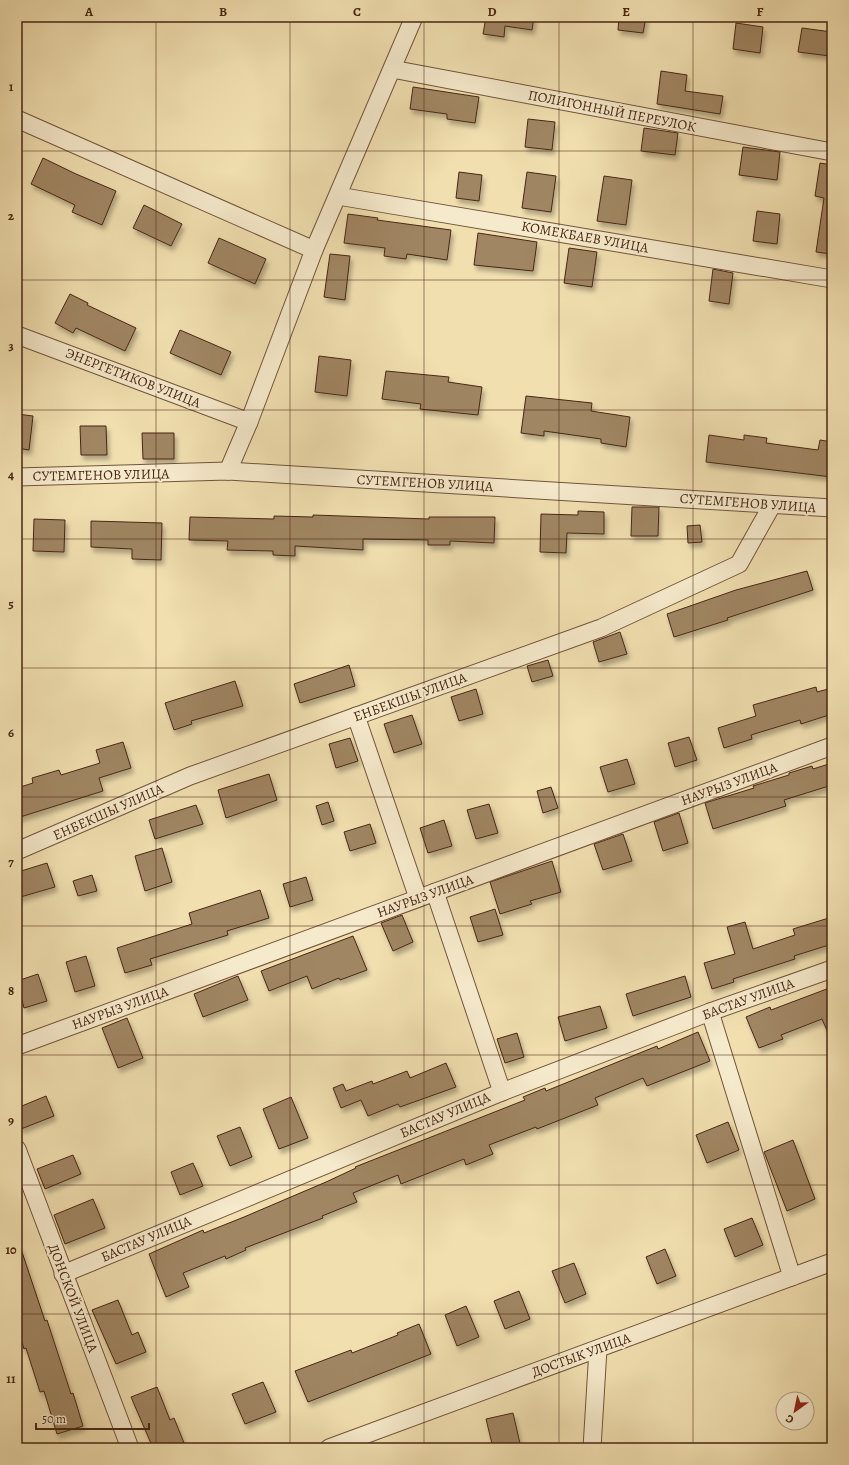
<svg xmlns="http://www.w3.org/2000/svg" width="849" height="1465" font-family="Alegreya,serif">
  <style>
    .building { fill: #a08664; stroke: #482612; filter: url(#shadow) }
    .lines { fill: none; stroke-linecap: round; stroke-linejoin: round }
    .street-casing { stroke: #72543a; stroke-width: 19 }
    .street { stroke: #f6eacc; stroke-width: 17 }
    .grid { fill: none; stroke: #482612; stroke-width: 1; stroke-opacity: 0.55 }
    .labels { text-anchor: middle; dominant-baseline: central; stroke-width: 4; stroke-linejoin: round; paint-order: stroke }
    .street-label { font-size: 14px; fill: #482612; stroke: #f6eacc }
    .neatline { fill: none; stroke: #482612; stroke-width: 1.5 }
    .grid-label { font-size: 13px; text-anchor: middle; font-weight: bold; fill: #482612 }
  </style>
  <defs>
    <filter id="shadow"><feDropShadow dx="2.5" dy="4.5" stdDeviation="2" flood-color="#0004"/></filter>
  </defs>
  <rect width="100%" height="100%" fill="#f1dfb0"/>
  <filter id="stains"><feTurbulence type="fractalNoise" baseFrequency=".005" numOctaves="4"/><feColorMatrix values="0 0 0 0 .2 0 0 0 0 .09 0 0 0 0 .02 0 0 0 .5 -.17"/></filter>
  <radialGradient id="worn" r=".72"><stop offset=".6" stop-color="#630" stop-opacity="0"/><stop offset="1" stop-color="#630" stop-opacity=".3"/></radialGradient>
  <g class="building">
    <polygon points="486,17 534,17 532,30 505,26 504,37 483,34"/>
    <polygon points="619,17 646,17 643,33 618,30"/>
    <polygon points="736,23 763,27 760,53 733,49"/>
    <polygon points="802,28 832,32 830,56 798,52"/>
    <polygon points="661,71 687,75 685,91 723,96 720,114 657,104"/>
    <polygon points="413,87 479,97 475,123 447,119 447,114 410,109"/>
    <polygon points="528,119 555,122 552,150 525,147"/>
    <polygon points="644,128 678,133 675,155 641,151"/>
    <polygon points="743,147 780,152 777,180 739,175"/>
    <polygon points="43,158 76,174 116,191 102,225 72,212 75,205 31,184"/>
    <polygon points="820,163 832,165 832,254 816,252 824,198 815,196"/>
    <polygon points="459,172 482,175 479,201 456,198"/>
    <polygon points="527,172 556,176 551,212 522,208"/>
    <polygon points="604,176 632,180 626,225 597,221"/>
    <polygon points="144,205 182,224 171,246 133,228"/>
    <polygon points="757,211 780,214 777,244 753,241"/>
    <polygon points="348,214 378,218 377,220 451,230 447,260 407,254 406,259 384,256 385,248 344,243"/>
    <polygon points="478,233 537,242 533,271 474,265"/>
    <polygon points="219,238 266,259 255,284 208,263"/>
    <polygon points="569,248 597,252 592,287 564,283"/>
    <polygon points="330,254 350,256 345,300 324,297"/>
    <polygon points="713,269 733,273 729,304 709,301"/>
    <polygon points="70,294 88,303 87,305 136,328 125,351 76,328 73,333 55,323"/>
    <polygon points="180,330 231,352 221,375 170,353"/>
    <polygon points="319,356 351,360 347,396 315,392"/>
    <polygon points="386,371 449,377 448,382 482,387 478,415 420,409 421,404 382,399"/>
    <polygon points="526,396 592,403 591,411 630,417 626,447 601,443 601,439 544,431 544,436 521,433"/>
    <polygon points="17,414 33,416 29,450 17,448"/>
    <polygon points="80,426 106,426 107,455 81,455"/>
    <polygon points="142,433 174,433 174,459 143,459"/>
    <polygon points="709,435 744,440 744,435 767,438 766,443 818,450 820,440 832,442 832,477 706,462"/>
    <polygon points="632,507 659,507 658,536 631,536"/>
    <polygon points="578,511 604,512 604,534 567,533 566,553 540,552 541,514 578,515"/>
    <polygon points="313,515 429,519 429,517 495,517 494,543 450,541 450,545 428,545 428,540 363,539 363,550 295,546 295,556 273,555 273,551 227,550 228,541 189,540 190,517 274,519 274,516 313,517"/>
    <polygon points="34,519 65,520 64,552 33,551"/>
    <polygon points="91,521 162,523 161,560 132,559 132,549 91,547"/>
    <polygon points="700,525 702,542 688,543 687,526"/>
    <polygon points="807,571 813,590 727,618 728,620 674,637 667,614 736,590"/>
    <polygon points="620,632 627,654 599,662 593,642"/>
    <polygon points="548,660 553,676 532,682 527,666"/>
    <polygon points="349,665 355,686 300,703 294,684"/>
    <polygon points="235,681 243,706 191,721 192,724 174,730 165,703"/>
    <polygon points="816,687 817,692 832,688 832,714 801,724 800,720 751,735 752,739 724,748 718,728 756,716 753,705"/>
    <polygon points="476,689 483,714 459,721 451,697"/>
    <polygon points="412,715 422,744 394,753 384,724"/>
    <polygon points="689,737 697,760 675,767 668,743"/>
    <polygon points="350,738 358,761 336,768 329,744"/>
    <polygon points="123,742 131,768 99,778 103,791 17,818 17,788 33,783 32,778 59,770 61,775 100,763 96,750"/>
    <polygon points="627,759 635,784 608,792 600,767"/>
    <polygon points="832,763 832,785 784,800 786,806 713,829 705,803 754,788 753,786 789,775 789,773 812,766 813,769"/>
    <polygon points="269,774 277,800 226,818 218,790"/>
    <polygon points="551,787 558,808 543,813 537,791"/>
    <polygon points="328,802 334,821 322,825 316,806"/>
    <polygon points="489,804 498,833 476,839 467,810"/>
    <polygon points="196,805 203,824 155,839 149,820"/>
    <polygon points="679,813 688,843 663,851 654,822"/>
    <polygon points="444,820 452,846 428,853 420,828"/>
    <polygon points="370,824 376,843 350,851 344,832"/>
    <polygon points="623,834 632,861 603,870 594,844"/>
    <polygon points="162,848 172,882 145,891 135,856"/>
    <polygon points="552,861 561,892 530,901 532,904 500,914 490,882"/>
    <polygon points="47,863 55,887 17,898 17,876 22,874 21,871"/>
    <polygon points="92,875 97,891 78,896 73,881"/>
    <polygon points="306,877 313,900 290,907 283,884"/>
    <polygon points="260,890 269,918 227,931 228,935 150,959 152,965 125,973 117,948 192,924 189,913"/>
    <polygon points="495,909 503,935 478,942 470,917"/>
    <polygon points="402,915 413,942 393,951 381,923"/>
    <polygon points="832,917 832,944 794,956 795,959 733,979 734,982 712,989 704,963 735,954 727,927 745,922 753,949 795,935 793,929"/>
    <polygon points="353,936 367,970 340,980 339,978 312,989 307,976 269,991 261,971"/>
    <polygon points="86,956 95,986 75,992 66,962"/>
    <polygon points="38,974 47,1001 24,1008 17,981"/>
    <polygon points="238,976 248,1000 203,1017 194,994"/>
    <polygon points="685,976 691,997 633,1016 626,994"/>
    <polygon points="832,987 832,1042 822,1019 781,1035 783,1039 759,1048 746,1017 770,1007 771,1010"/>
    <polygon points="600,1006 607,1028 565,1041 558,1017"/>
    <polygon points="127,1018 143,1058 118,1068 102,1028"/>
    <polygon points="698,1032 710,1061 647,1086 643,1078 595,1098 598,1105 537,1129 536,1127 489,1145 493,1154 466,1165 464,1159 401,1184 398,1175 353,1193 357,1202 322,1216 323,1218 245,1248 246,1250 226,1259 225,1256 183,1273 189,1287 166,1297 149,1254 203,1230 204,1233 244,1217 326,1182 356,1168 355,1167 525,1100 523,1097 545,1088 546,1091 657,1046 658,1049"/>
    <polygon points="517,1033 524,1057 505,1063 497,1039"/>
    <polygon points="446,1063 456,1087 400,1107 398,1104 368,1116 361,1100 341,1108 333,1088 343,1084 346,1091 372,1081 373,1084 407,1071 410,1078"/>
    <polygon points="46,1096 54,1116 21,1129 17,1120 17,1108"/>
    <polygon points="291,1097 308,1138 279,1149 263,1109"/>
    <polygon points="728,1122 739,1150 707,1163 696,1135"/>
    <polygon points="240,1127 252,1157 230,1166 217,1136"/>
    <polygon points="793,1140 815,1199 787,1211 764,1152"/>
    <polygon points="73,1155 81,1174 45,1189 37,1169"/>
    <polygon points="193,1163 203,1186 180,1195 171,1172"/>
    <polygon points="93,1199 105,1228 65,1244 54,1215"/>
    <polygon points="752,1218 763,1245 735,1257 724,1229"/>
    <polygon points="20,1246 45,1321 47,1320 71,1394 73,1393 83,1426 57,1434 44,1391 40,1392 26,1348 24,1349 17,1326 17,1247"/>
    <polygon points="665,1249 676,1276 657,1284 646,1257"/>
    <polygon points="574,1263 586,1294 565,1303 552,1271"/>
    <polygon points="519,1291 530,1319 505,1329 494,1301"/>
    <polygon points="118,1300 132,1335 138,1332 146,1352 116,1364 92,1310"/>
    <polygon points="466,1306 479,1337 457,1346 445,1315"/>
    <polygon points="419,1324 431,1354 308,1402 295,1371 351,1350 352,1353 398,1335 397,1333"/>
    <polygon points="263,1382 276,1412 245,1424 232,1394"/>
    <polygon points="157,1387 170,1420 174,1418 184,1443 171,1448 153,1448 131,1397"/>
    <polygon points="513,1413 521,1448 493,1448 486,1419"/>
  </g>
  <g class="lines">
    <defs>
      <g id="street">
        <polyline points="392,69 832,152"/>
        <polyline points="17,119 314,250"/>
        <polyline points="338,196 832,279"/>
        <polyline points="17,335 249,422"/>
        <polyline points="228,471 249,422 314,250 414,17"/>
        <polyline points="17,477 228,471 832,508"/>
        <polyline points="356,716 418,898"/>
        <polyline points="17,851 190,776 601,628 739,564 772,505"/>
        <polyline points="435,892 502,1092"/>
        <polyline points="710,1012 792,1277"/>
        <polyline points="17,1046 832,746"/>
        <polyline points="17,1149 130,1448"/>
        <polyline points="63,1274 502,1092 710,1012 832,969"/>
        <polyline points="329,1448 832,1262"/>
        <polyline points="592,1448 598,1349"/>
      </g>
    </defs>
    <use href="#street" class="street-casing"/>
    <use href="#street" class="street"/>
  </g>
  <path class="grid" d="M156,17V1448M290,17V1448M424,17V1448M559,17V1448M693,17V1448M17,151H832M17,280H832M17,410H832M17,539H832M17,668H832M17,797H832M17,926H832M17,1055H832M17,1185H832M17,1314H832"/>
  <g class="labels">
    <g class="street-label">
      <text transform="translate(612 111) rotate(11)">ПОЛИГОННЫЙ ПЕРЕУЛОК</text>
      <text transform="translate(585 237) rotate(10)">КОМЕКБАЕВ УЛИЦА</text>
      <text transform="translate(133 378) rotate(21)">ЭНЕРГЕТИКОВ УЛИЦА</text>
      <text transform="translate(101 475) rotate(-1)">СУТЕМГЕНОВ УЛИЦА</text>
      <text transform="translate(425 483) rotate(3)">СУТЕМГЕНОВ УЛИЦА</text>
      <text transform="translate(748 503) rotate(4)">СУТЕМГЕНОВ УЛИЦА</text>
      <text transform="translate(410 697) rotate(-20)">ЕНБЕКШЫ УЛИЦА</text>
      <text transform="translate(729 784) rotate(-20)">НАУРЫЗ УЛИЦА</text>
      <text transform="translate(108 812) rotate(-24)">ЕНБЕКШЫ УЛИЦА</text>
      <text transform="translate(425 896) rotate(-20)">НАУРЫЗ УЛИЦА</text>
      <text transform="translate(748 999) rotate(-20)">БАСТАУ УЛИЦА</text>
      <text transform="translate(120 1008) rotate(-20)">НАУРЫЗ УЛИЦА</text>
      <text transform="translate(445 1115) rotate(-23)">БАСТАУ УЛИЦА</text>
      <text transform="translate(146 1239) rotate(-23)">БАСТАУ УЛИЦА</text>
      <text transform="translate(73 1298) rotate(69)">ДОНСКОЙ УЛИЦА</text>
      <text transform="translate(581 1355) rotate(-20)">ДОСТЫК УЛИЦА</text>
    </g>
  </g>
  <rect width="849" height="1465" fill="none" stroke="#f1dfb0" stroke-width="44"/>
  <g transform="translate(795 1411) rotate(213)"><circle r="19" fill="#f6eacc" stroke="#b09c82"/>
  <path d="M0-3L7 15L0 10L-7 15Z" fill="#8f2418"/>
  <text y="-6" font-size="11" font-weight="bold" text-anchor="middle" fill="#482612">С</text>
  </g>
  <path d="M36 1423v6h113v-6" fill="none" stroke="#482612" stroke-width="2"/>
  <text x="42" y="1423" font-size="12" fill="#482612" stroke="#f6eacc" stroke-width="3" paint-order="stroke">50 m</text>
  <rect x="22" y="22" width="805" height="1421" class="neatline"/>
  <g class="grid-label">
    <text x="89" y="16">A</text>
    <text x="223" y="16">B</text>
    <text x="357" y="16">C</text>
    <text x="492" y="16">D</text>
    <text x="626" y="16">E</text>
    <text x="760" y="16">F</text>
    <text x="11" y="91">1</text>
    <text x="11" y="220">2</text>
    <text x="11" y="350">3</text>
    <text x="11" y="479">4</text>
    <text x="11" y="608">5</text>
    <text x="11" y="737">6</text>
    <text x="11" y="866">7</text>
    <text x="11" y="995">8</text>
    <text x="11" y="1125">9</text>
    <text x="11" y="1254">10</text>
    <text x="11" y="1383">11</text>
  </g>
  <rect width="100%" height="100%" filter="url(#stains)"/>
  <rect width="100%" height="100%" fill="url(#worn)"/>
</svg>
